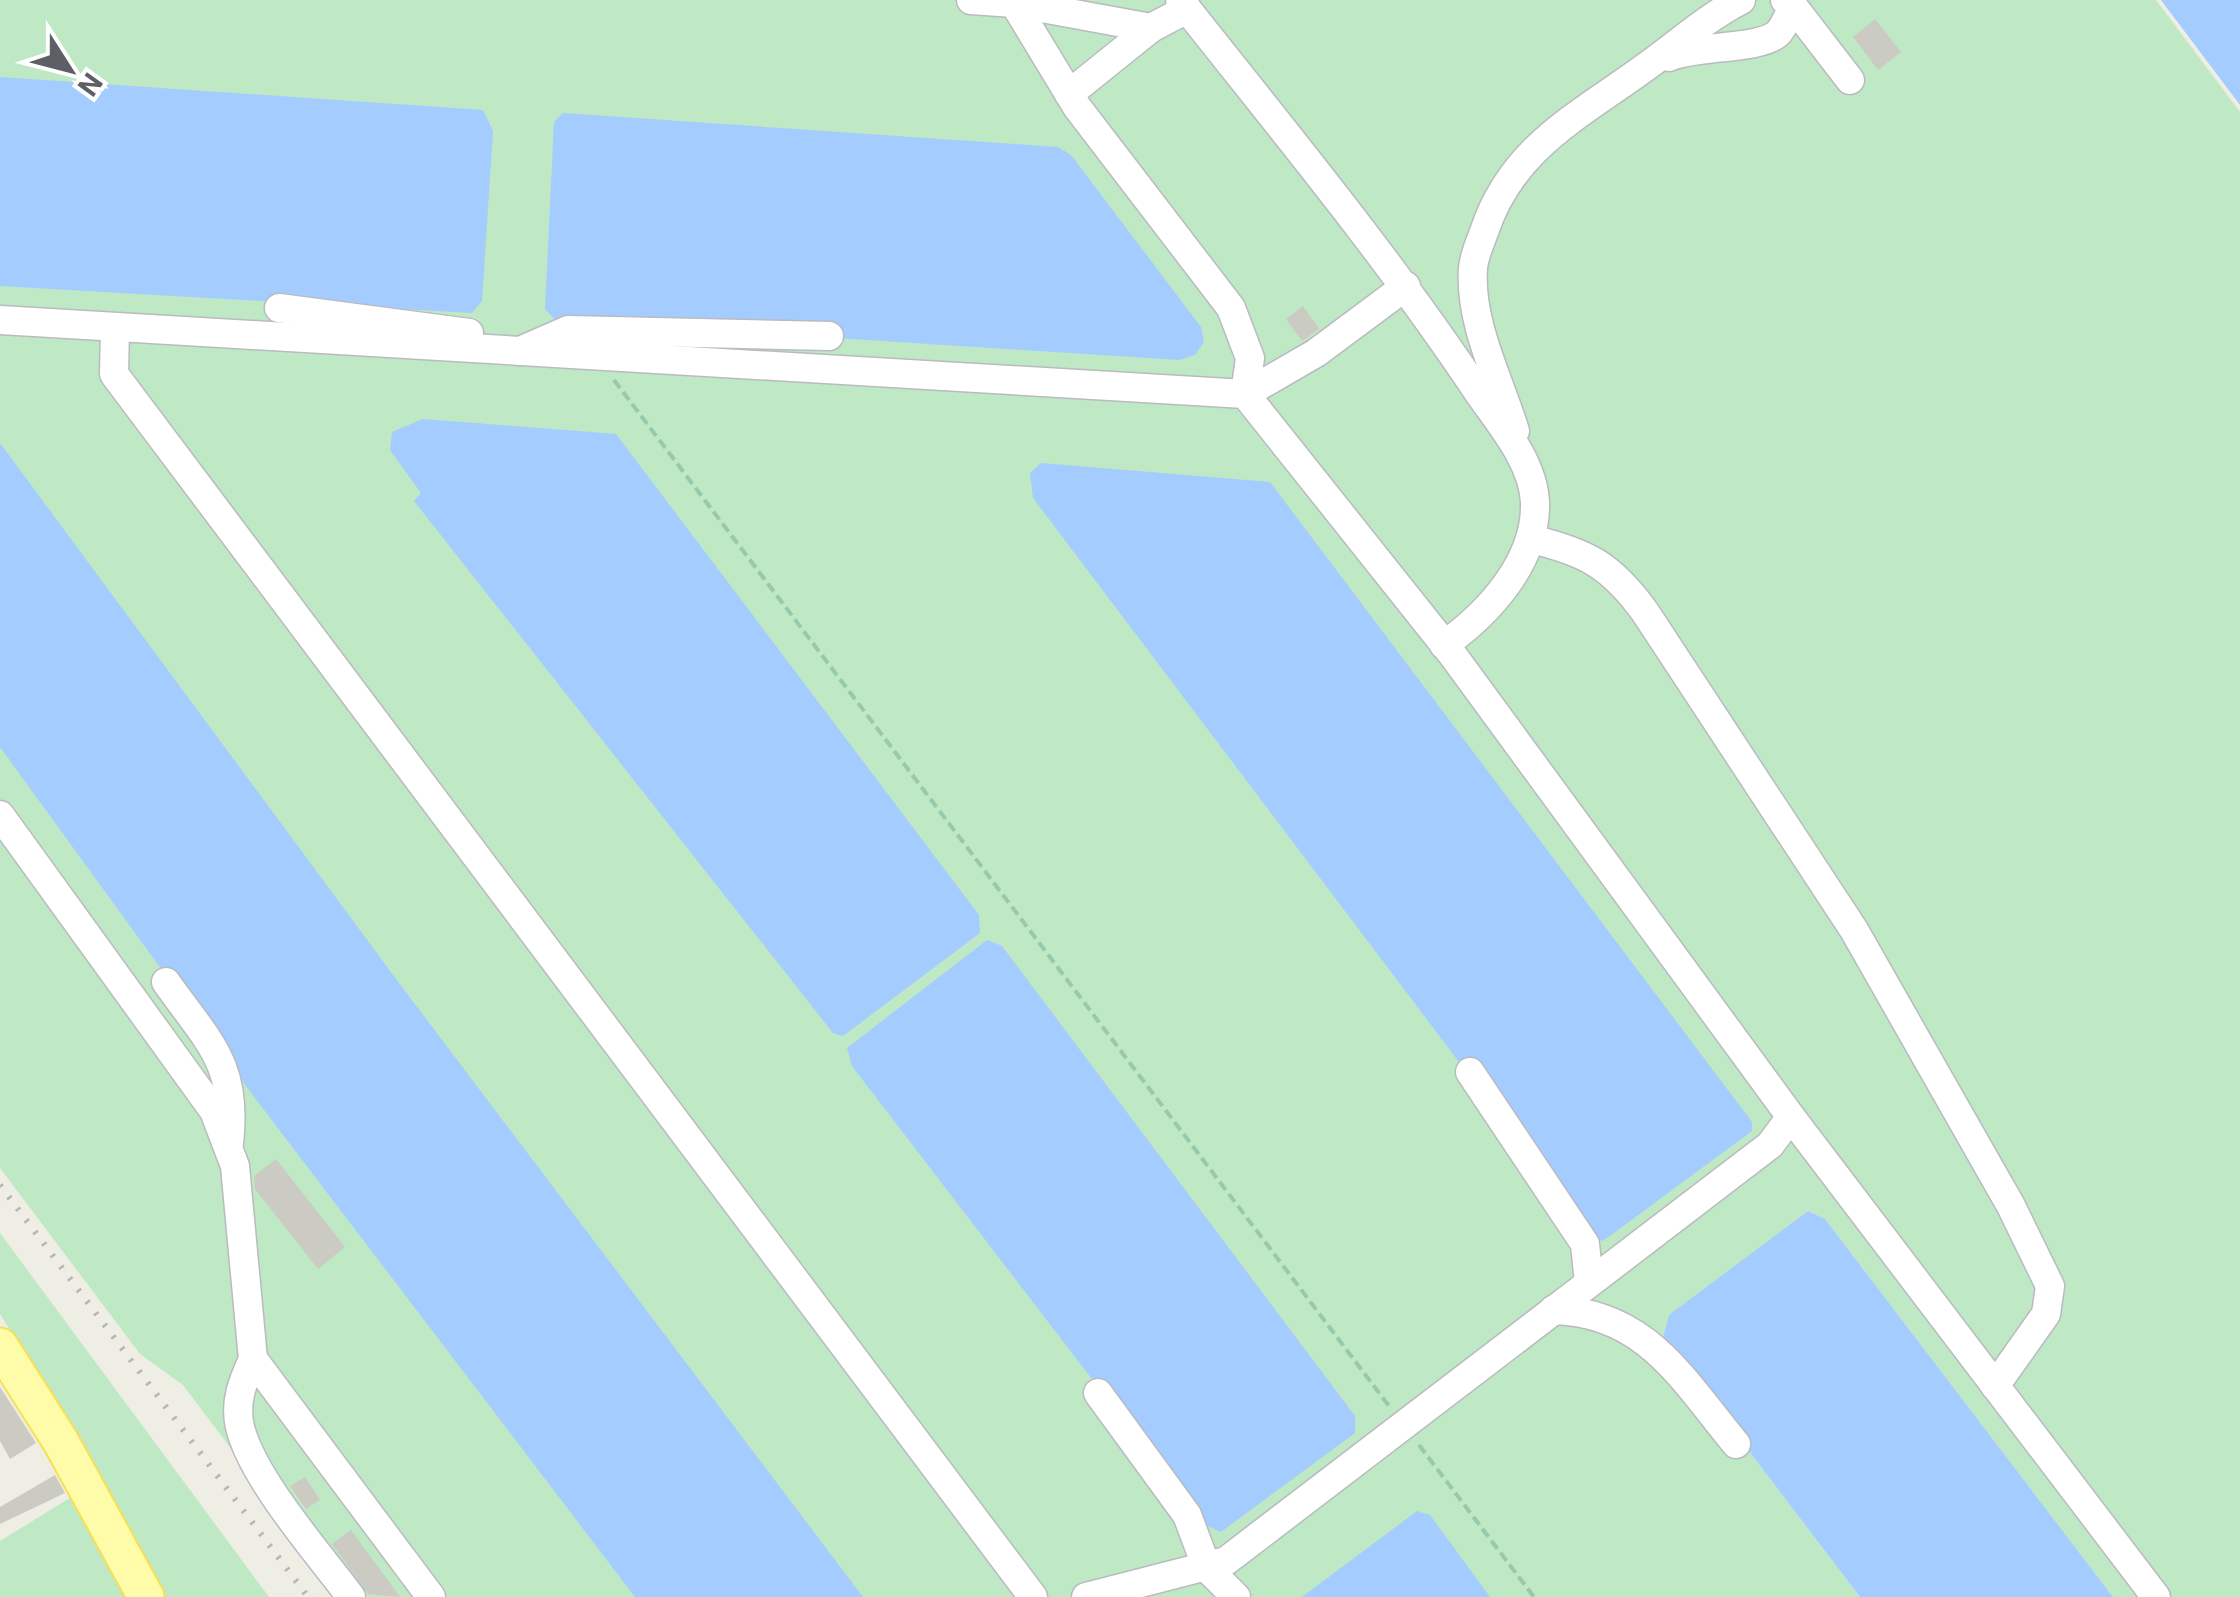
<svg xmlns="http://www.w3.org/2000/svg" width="2240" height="1597" viewBox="0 0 2240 1597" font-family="Roboto,sans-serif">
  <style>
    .green { fill: #bfe8c4 }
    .water { fill: #a4ccff }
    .building { fill: #cccbc3 }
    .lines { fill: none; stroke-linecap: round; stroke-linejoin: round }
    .minor-casing { stroke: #b9bbc0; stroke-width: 31 }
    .major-casing { stroke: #f9df53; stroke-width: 39 }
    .path { stroke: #97caac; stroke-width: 4; stroke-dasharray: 10 5; stroke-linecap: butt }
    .minor { stroke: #fff; stroke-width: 28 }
    .major { stroke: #fffca9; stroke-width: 35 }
    .rail { stroke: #b5b6b6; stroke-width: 6; stroke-dasharray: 2.5 12; stroke-linecap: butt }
  </style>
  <rect width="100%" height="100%" fill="#efeee4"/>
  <g class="green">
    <polygon points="0,0 2156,0 2240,112 2240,1597 2113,1597 1825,1219 1808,1211 1663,1338 1860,1597 343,1597 183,1385 140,1354 0,1168"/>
    <polygon points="0,1233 269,1597 151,1597 84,1449 0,1314"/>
    <polygon points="73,1496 129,1597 0,1597 0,1541"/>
  </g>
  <g class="water">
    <polygon points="2161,0 2240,0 2240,105"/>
    <polygon points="0,77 483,110 493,131 482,301 472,313 0,286"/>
    <polygon points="563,113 1058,147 1071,155 1201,327 1204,342 1195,355 1179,360 555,320 545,309 554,122"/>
    <polygon points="423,419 616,434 979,915 980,933 843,1036 833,1033 414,501 421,493 390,450 392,432"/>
    <polygon points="0,443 399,983 863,1597 635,1597 252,1094 0,747"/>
    <polygon points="1041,463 1270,482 1752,1122 1752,1131 1603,1241 1592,1238 1033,498 1030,473"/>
    <polygon points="987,940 1002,946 1355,1416 1355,1433 1221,1532 1203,1524 852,1066 847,1048"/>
    <polygon points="1808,1211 1825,1219 2113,1597 1860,1597 1663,1338 1669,1315"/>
    <polygon points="1417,1511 1430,1515 1490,1597 1302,1597"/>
  </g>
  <g class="building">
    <polygon points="1875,19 1901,52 1878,70 1853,37"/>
    <polygon points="1303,306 1319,329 1302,341 1286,319"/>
    <polygon points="276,1159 345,1247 318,1269 255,1189 254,1176"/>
    <polygon points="0,1387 36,1443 10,1459 0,1441"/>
    <polygon points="55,1475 65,1493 0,1524 0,1507"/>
    <polygon points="305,1477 320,1500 306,1509 290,1486"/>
    <polygon points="351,1530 400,1597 368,1594 332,1544"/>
  </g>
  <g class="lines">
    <defs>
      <g id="minor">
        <polyline points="971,0 1014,3 1012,0"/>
        <path d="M1180,0C1281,128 1385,253 1476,389C1498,422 1533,460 1535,502C1537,561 1489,613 1444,645"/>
        <polyline points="1014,3 1077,107 1231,308 1250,358 1245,394"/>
        <polyline points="1014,3 1151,28 1187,9"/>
        <polyline points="1793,6 1850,80"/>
        <path d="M1669,57C1696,45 1758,50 1777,34C1784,28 1789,14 1793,6L1785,0"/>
        <polyline points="1069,94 1151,28"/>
        <polyline points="279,308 469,333"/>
        <polyline points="0,320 1245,394 1452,654 1791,1117 2156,1597"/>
        <polyline points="115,328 114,374 1033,1597"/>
        <polyline points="520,351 568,330 829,336"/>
        <polyline points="1245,394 1316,353 1406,286"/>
        <path d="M1515,431C1499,379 1469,323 1473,268C1474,256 1480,243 1484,232C1512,147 1579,116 1647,66C1678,44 1706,18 1741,0"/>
        <path d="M1531,539C1586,552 1611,565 1645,612L1854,930L2011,1206L2050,1286L2046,1314L1995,1386"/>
        <polyline points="0,815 214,1111 235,1166 253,1359 431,1597"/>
        <path d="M166,982C209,1043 238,1064 229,1143"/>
        <polyline points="1470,1072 1585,1244 1589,1283"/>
        <path d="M1553,1310C1646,1312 1682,1379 1736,1444"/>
        <path d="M253,1359C243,1381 234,1402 240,1427C252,1478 319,1554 351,1597"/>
        <polyline points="1098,1393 1187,1515 1207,1568 1236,1597"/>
        <polyline points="1086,1597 1226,1561 1770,1145 1791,1117"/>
      </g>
      <polyline id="major" points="0,1346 61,1442 146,1597"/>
    </defs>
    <use href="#minor" class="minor-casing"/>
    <use href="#major" class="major-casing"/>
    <g class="path">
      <polyline points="614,380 1389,1406"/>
      <polyline points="1419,1445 1534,1597"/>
    </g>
    <use href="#minor" class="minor"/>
    <use href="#major" class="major"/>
    <polyline class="rail" points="0,1185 308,1597"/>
  </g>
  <g transform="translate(70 70) rotate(126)" stroke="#ffffff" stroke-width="8" paint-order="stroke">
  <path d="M0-8L18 38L0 25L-18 38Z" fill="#5c5f65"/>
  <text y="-15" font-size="28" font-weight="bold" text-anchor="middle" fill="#5c5f65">N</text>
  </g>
</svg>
